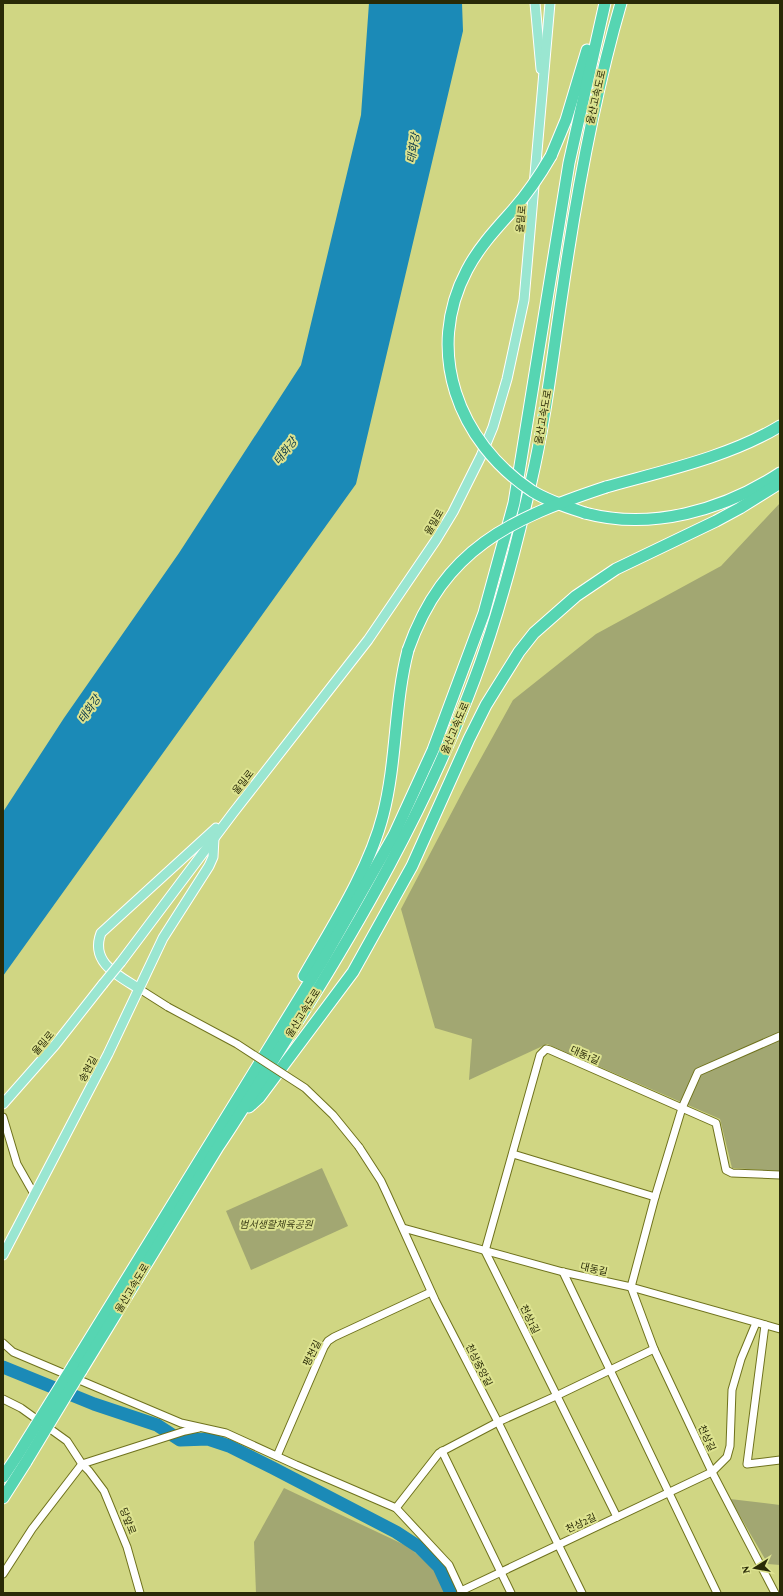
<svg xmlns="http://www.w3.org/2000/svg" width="783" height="1596" viewBox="0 0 783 1596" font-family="'Crimson Pro','Noto Sans KR',serif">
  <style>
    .green { fill: #a2a772 }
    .water { fill: #1b8ab7 }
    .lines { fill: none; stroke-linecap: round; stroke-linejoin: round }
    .river { stroke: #1b8ab7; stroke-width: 13 }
    .minor-casing { stroke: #6f721d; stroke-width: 9 }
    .major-casing { stroke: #fff; stroke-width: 11 }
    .highway-casing { stroke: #fff; stroke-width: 13 }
    .minor { stroke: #fff; stroke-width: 7 }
    .major { stroke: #9ae6d1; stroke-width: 9 }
    .highway { stroke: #56d5b2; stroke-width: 11 }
    .minor-bridge-casing { stroke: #6f721d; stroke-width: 9; stroke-linecap: butt }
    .major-bridge-casing { stroke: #fff; stroke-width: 11; stroke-linecap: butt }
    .highway-bridge-casing { stroke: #fff; stroke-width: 13; stroke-linecap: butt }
    .minor-bridge { stroke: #fff; stroke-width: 7 }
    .major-bridge { stroke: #9ae6d1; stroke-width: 9 }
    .highway-bridge { stroke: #56d5b2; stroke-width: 11 }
    .labels { text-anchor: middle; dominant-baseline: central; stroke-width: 4; stroke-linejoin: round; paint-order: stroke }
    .street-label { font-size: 10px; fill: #292a07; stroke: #dde390 }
    .park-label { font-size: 10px; font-style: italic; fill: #393b14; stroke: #dde390 }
    .water-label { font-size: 11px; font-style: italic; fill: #053346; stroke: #dde390 }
  </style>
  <rect width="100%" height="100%" fill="#d0d683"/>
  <g class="green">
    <polygon points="780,503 780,1171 732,1168 720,1119 547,1044 469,1080 472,1039 435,1028 401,909 465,787 513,700 596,634 721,566"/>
    <polygon points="322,1168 348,1226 251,1270 226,1211"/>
    <polygon points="284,1488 409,1547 443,1578 447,1593 256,1593 254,1542"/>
    <polygon points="730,1499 780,1505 780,1565 768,1564"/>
  </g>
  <polygon class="water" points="369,3 462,3 463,31 356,484 3,976 3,812 64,718 179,553 301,365 361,115"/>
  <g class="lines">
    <polyline class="river" points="3,1367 94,1404 157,1425 180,1440 208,1439 229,1446 273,1468 396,1532 419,1547 439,1567 451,1593"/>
    <defs>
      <g id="minor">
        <polyline points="138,988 168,1007"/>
        <polyline points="3,1117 17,1164 34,1194"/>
        <polyline points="359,1147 381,1181 388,1196 435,1300 498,1422 582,1593"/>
        <polyline points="513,1154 655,1197"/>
        <polyline points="403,1228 563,1272 631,1287 780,1329"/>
        <polyline points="563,1272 717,1593"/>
        <polyline points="765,1325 747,1464 780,1460"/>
        <polyline points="3,1343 13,1352 181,1423 226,1433 296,1465 396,1508 449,1565 462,1593"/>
        <polyline points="3,1399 21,1408 67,1441 82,1464 89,1471 104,1491 127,1547 140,1593"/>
        <polyline points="442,1451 511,1593"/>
        <polyline points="277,1456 324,1347 328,1341 334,1337 431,1292"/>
        <polyline points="396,1508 439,1453 498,1422 556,1396 654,1349"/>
        <polyline points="617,1517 485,1251 540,1055 546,1049 550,1050 716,1123 726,1170 732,1173 780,1175"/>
        <polyline points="3,1574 32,1529 82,1464 185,1431 199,1428"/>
        <polyline points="461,1591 712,1472 727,1457 730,1446 732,1390 741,1359 756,1323"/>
        <polyline points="775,1593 712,1472 654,1349 631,1287 655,1197 682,1108 698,1072 780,1036"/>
      </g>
      <g id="major">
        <polyline points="535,3 541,69"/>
        <polyline points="121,962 233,813 368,640 436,540 453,512 481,456 493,427 507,379 524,300 550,3"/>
        <path d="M138,988C117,975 90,962 101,933L216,828"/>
        <polyline points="3,1104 55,1045 103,984"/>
        <polyline points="3,1255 108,1054 163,938 209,866 213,857 214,838"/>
      </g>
      <g id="highway">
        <polyline points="551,156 566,120 587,50"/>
        <path d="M606,487C663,471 729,457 780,426"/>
        <path d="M585,513C651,531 724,510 780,473"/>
        <path d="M304,976C332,927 369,870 383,815C397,761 394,704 408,650"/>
        <polyline points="249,1107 259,1098 353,972 412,866 469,739 486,705 519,652 534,633 576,596 616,569 716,521 740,508 780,483"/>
        <polyline points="73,1366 323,960 394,835 433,750 484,613 514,503 569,163 605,3"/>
        <path d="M81,1371L218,1147C241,1113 262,1078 284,1043C358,927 427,807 475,678C499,614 516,548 531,482C546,418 553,352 563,287C577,191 594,96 621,3"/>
        <polyline points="3,1477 17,1456"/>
        <polyline points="3,1498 26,1462"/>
      </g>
    </defs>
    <use href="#minor" class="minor-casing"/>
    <use href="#major" class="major-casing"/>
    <use href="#highway" class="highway-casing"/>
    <use href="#minor" class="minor"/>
    <use href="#major" class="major"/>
    <use href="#highway" class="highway"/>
    <defs>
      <polyline id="minor-bridge" points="168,1007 237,1044 305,1088 333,1115 359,1147"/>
      <polyline id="major-bridge" points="103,984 121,962"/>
      <g id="highway-bridge">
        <path d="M551,156C540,175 528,193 513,210C496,229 479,247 467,270C424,351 458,442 532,491C548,501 567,507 585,513"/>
        <path d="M408,650C444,548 510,519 606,487"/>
        <polyline points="17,1456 73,1366"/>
        <polyline points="26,1462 81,1371"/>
      </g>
    </defs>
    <use href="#minor-bridge" class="minor-bridge-casing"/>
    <use href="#major-bridge" class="major-bridge-casing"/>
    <use href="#highway-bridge" class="highway-bridge-casing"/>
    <use href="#minor-bridge" class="minor-bridge"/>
    <use href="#major-bridge" class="major-bridge"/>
    <use href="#highway-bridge" class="highway-bridge"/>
  </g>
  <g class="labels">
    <g class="street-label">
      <text transform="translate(596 97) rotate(-77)">울산고속도로</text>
      <text transform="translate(521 219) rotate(-85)">울밀로</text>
      <text transform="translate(543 417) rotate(-80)">울산고속도로</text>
      <text transform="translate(434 522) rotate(-59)">울밀로</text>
      <text transform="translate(455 728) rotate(-67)">울산고속도로</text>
      <text transform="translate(243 782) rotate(-52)">울밀로</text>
      <text transform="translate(303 1013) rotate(-58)">울산고속도로</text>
      <text transform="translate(43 1043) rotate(-50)">울밀로</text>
      <text transform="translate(585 1055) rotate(24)">대동1길</text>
      <text transform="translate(88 1069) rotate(-62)">송현길</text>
      <text transform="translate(594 1269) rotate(13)">대동길</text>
      <text transform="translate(132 1288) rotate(-59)">울산고속도로</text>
      <text transform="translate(530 1319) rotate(64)">천상1길</text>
      <text transform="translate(312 1353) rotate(-64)">평천길</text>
      <text transform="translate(479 1365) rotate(63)">천상중앙길</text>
      <text transform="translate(707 1438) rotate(65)">천상길</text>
      <text transform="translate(128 1521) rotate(69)">당앞로</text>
      <text transform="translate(581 1523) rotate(-25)">천상2길</text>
    </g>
    <g class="park-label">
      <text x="276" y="1224">범서생활체육공원</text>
    </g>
    <g class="water-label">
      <text transform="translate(413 148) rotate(-81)">태화강</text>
      <text transform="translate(285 451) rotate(-52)">태화강</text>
      <text transform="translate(89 709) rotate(-56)">태화강</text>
    </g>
  </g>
  <rect width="783" height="1596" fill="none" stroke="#292a07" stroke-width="8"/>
  <g transform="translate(755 1568) rotate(259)" stroke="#dde390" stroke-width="3" paint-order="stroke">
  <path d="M0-3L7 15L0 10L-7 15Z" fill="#292a07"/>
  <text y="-6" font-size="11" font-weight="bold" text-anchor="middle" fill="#292a07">N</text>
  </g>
</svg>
